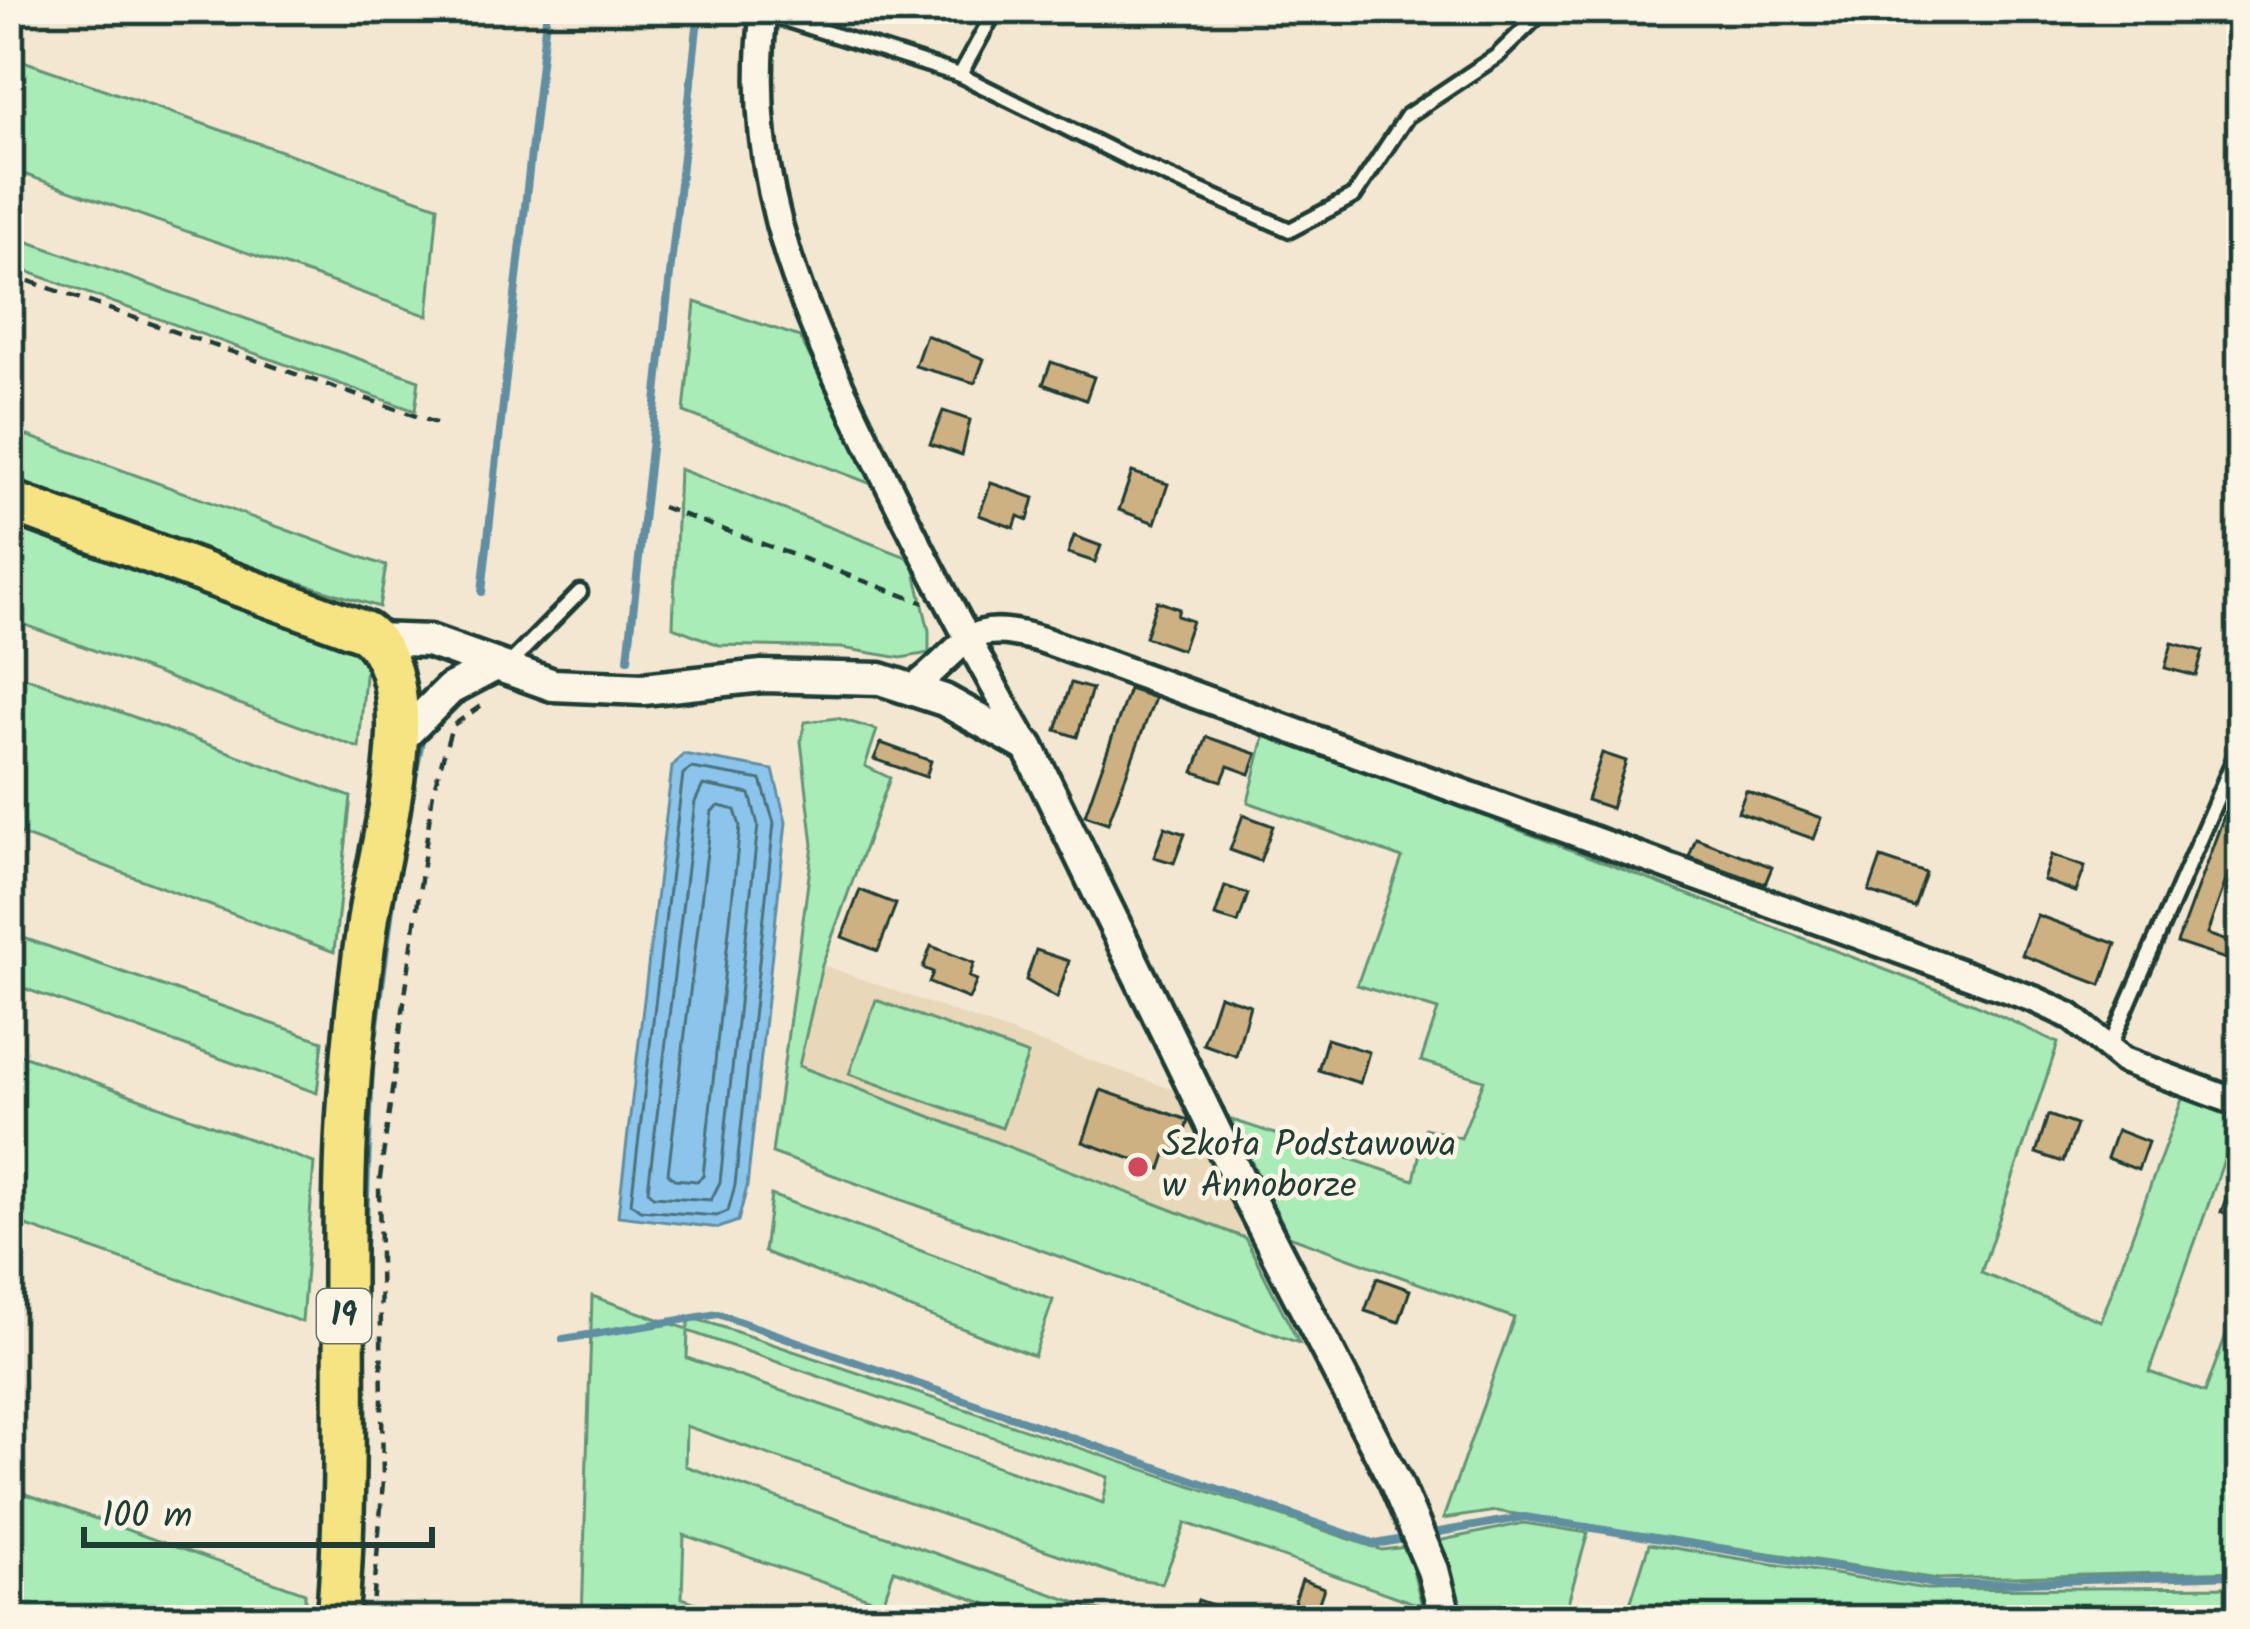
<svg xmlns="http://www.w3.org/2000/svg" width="2250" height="1629" viewBox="0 0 2250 1629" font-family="Kalam,sans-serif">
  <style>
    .built { fill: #e8d7b9 }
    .green { fill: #a9ecb7; stroke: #649476; stroke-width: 3; fill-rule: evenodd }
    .water { fill: #8cc5eb; stroke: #608fa2; stroke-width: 3 }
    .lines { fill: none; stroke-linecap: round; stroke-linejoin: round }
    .shore { stroke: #4b737d; stroke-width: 3 }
    .stream { stroke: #608fa2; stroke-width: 8 }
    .building { fill: #cdb182; stroke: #1f3d34; stroke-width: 3 }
    .service-casing { stroke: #1f3d34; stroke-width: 21 }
    .minor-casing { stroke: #1f3d34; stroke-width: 33 }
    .tertiary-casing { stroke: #1f3d34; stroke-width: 39 }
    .trunk-casing { stroke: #1f3d34; stroke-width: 48 }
    .path { stroke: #1f3d34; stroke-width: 4.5; stroke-dasharray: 12 9; stroke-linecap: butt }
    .service { stroke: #fcf5e5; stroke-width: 12 }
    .minor { stroke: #fcf5e5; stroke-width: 24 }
    .tertiary { stroke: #fcf5e5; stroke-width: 30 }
    .trunk { stroke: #f6e381; stroke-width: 39 }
    .poi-dot { fill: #d1495b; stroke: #fcf5e5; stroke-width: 4.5 }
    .labels { text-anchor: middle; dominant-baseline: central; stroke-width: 9; stroke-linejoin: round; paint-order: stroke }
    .shield { fill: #fcf5e5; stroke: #617469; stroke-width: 3 }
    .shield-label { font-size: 33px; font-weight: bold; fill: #1f3d34 }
    .poi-label { font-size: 36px; fill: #1f3d34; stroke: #fcf5e5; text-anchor: start }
  </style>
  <rect width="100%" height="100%" fill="#f3e7d1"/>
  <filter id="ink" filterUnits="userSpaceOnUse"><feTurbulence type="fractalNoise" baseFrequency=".00833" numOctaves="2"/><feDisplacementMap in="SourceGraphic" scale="24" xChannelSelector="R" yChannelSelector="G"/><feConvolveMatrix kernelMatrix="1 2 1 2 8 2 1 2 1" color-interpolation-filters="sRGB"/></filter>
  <g filter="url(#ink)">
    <polygon class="built" points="822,965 1188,1095 1245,1238 798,1067"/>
    <g class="green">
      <polygon points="9,56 438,206 428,316 9,169"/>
      <polygon points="9,235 419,380 415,411 9,265"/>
      <polygon points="695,302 800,337 874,485 684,412"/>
      <polygon points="9,429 386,566 379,607 187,548 9,484"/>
      <polygon points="679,469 912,559 929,631 929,653 901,658 842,648 719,645 673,627"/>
      <polygon points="9,523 367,651 359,748 9,619"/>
      <polygon points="9,671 351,797 334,952 9,830"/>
      <polygon points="837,718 877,730 865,766 890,778 822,965 799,1066 1245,1238 1299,1343 772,1153 813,845 801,741 805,722"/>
      <polygon points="1265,733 1975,1004 2058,1043 1981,1273 2101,1321 2184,1094 2240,1115 2149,1372 2205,1392 2241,1294 2241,1571 1938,1579 1496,1511 1443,1519 1514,1318 1289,1236 1230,1119 1414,1180 1425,1128 1461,1138 1484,1080 1421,1061 1438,1010 1357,985 1402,858 1248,802"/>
      <polygon points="9,933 323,1041 317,1093 9,983"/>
      <polygon points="876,1000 1028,1055 1002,1128 849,1074"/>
      <polygon points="9,1050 314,1163 302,1322 9,1220"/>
      <polygon points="771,1195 1053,1300 1034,1356 764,1252"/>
      <path d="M592,1296L687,1329L691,1318L713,1324L1382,1550L1407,1547L1422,1606L1186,1523L1162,1583L1121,1576L686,1426L685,1466L1106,1613L1103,1620H1030L894,1570L883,1603L684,1535L682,1598L743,1620H582ZM688,1331L1108,1477L1103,1503L687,1358Z"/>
      <polygon points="9,1488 305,1593 305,1620 9,1620"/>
      <polygon points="1524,1523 1588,1533 1563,1620 1458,1620 1438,1541"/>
      <polygon points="1649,1544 1926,1589 2241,1587 2241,1620 1625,1620"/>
    </g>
    <polygon class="water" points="683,754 773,770 786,822 747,1187 738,1221 719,1228 618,1216 672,767"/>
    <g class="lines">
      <g class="shore">
        <polygon points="691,768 761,780 774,823 735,1185 728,1211 717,1216 640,1210 631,1203 683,774"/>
        <polygon points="703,785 750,794 758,825 720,1182 711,1200 653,1196 648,1190 695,802"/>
        <polygon points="719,806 735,810 740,826 703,1176 697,1181 674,1179 668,1173 712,811"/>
      </g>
      <g class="stream">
        <polyline points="482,592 547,9"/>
        <polyline points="628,659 699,9"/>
        <polyline points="411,793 422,735"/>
        <polyline points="363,1275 371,1063 395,878"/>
        <polyline points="563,1339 718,1314 1376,1544 1414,1537"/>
        <polyline points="1428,1534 1525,1517 1942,1585 2235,1575"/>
        <polyline points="357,1620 363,1464"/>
      </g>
    </g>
    <g class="building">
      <polygon points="926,335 984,359 975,383 915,366"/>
      <polygon points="1051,362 1094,377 1086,400 1043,384"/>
      <polygon points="943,411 970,420 962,455 930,444"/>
      <polygon points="1132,472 1168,484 1155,523 1119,510"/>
      <polygon points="991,483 1034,498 1028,520 1018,516 1014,528 979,515"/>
      <polygon points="1074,536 1101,546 1095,562 1068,553"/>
      <polygon points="1157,601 1179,609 1177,616 1192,621 1182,650 1145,637"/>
      <polygon points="2172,643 2203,651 2196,676 2165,668"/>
      <polygon points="1071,683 1092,689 1077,737 1056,730"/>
      <polygon points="1129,689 1155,698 1108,823 1085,815"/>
      <polygon points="1207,737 1257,754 1250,774 1228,766 1222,781 1194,772"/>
      <polygon points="881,743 931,761 926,777 874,759"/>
      <polygon points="1602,753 1626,761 1611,808 1587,800"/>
      <polygon points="1746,791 1822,818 1814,839 1738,812"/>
      <polygon points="1243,815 1273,826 1260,861 1230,850"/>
      <polygon points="2224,816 2241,822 2241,838 2207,934 2241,946 2241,964 2177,943"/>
      <polygon points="1165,827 1185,834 1174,863 1154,857"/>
      <polygon points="1696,838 1772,867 1765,884 1689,857"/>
      <polygon points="2051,855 2085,867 2076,892 2043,880"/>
      <polygon points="1881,858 1926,873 1914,907 1869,892"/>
      <polygon points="1225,886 1248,894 1238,923 1215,916"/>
      <polygon points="860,890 896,904 878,951 842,937"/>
      <polygon points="2037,915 2116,944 2101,985 2022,955"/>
      <polygon points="931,946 974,963 969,977 977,980 969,999 929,983 933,972 923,968"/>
      <polygon points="1036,950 1069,961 1057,998 1026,980"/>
      <polygon points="1219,995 1250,1005 1236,1056 1203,1044"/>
      <polygon points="1327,1039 1369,1052 1360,1083 1318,1070"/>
      <polygon points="1101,1090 1188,1120 1180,1151 1168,1148 1161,1169 1083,1142"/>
      <polygon points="2048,1115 2076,1125 2063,1162 2036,1153"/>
      <polygon points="2117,1130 2148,1142 2138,1170 2107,1158"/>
      <polygon points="2239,1162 2241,1163 2241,1219 2221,1212"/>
      <polygon points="1377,1278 1410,1290 1399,1322 1365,1311"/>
      <polygon points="1302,1580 1324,1588 1313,1620 1288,1620"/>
      <polygon points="1198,1600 1248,1617 1248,1620 1191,1620"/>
    </g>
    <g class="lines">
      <defs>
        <g id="service">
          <polyline points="765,13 960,75 1135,162 1290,230 1354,196 1407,116 1497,56 1545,9"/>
          <polyline points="960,75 996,9"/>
          <polyline points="508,665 580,592"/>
          <polyline points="2109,1048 2241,743"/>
        </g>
        <g id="minor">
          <path d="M764,9C742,191 808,322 886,480C931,570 977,659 1028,747"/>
          <path d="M914,687C969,645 964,616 1043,640L2036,1000L2070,1016L2123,1060L2241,1104"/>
        </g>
        <g id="tertiary">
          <polyline points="374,639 429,641 553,685 643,689 762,676 880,679 944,700 1028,747 1229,1160 1395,1481 1433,1570 1446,1620"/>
          <polyline points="398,741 450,689 492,667"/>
        </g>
        <path id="trunk" d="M9,501L365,632C431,681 378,850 368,920C356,1005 347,1089 345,1174C341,1323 350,1471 337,1620"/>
      </defs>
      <use href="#service" class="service-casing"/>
      <use href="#minor" class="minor-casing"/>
      <use href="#tertiary" class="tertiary-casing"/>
      <use href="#trunk" class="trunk-casing"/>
      <g class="path">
        <polyline points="9,274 436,423"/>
        <polyline points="662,507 924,603"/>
        <polyline points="372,1620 383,1481 379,1185 433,792 452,726 482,705"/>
      </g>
      <use href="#service" class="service"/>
      <use href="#minor" class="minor"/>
      <use href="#tertiary" class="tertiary"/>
      <use href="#trunk" class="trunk"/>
    </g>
  </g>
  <circle class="poi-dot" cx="1138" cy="1167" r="12"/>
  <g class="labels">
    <rect class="shield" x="317" y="1289" width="54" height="54" rx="9"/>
    <g class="shield-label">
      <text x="344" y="1316">19</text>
    </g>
    <g class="poi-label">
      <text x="1162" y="1146">Szkoła Podstawowa<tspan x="1162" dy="41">w Annoborze</tspan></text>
    </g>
  </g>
  <rect width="2250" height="1629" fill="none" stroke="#fcf5e5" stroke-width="48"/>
  <rect x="24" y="24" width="2202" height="1581" fill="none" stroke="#1f3d34" stroke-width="4.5" filter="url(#ink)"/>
  <path d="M84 1527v18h348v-18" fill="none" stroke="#1f3d34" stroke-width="6"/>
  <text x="102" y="1527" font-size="36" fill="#1f3d34" stroke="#fcf5e5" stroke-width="9" paint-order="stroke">100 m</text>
</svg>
